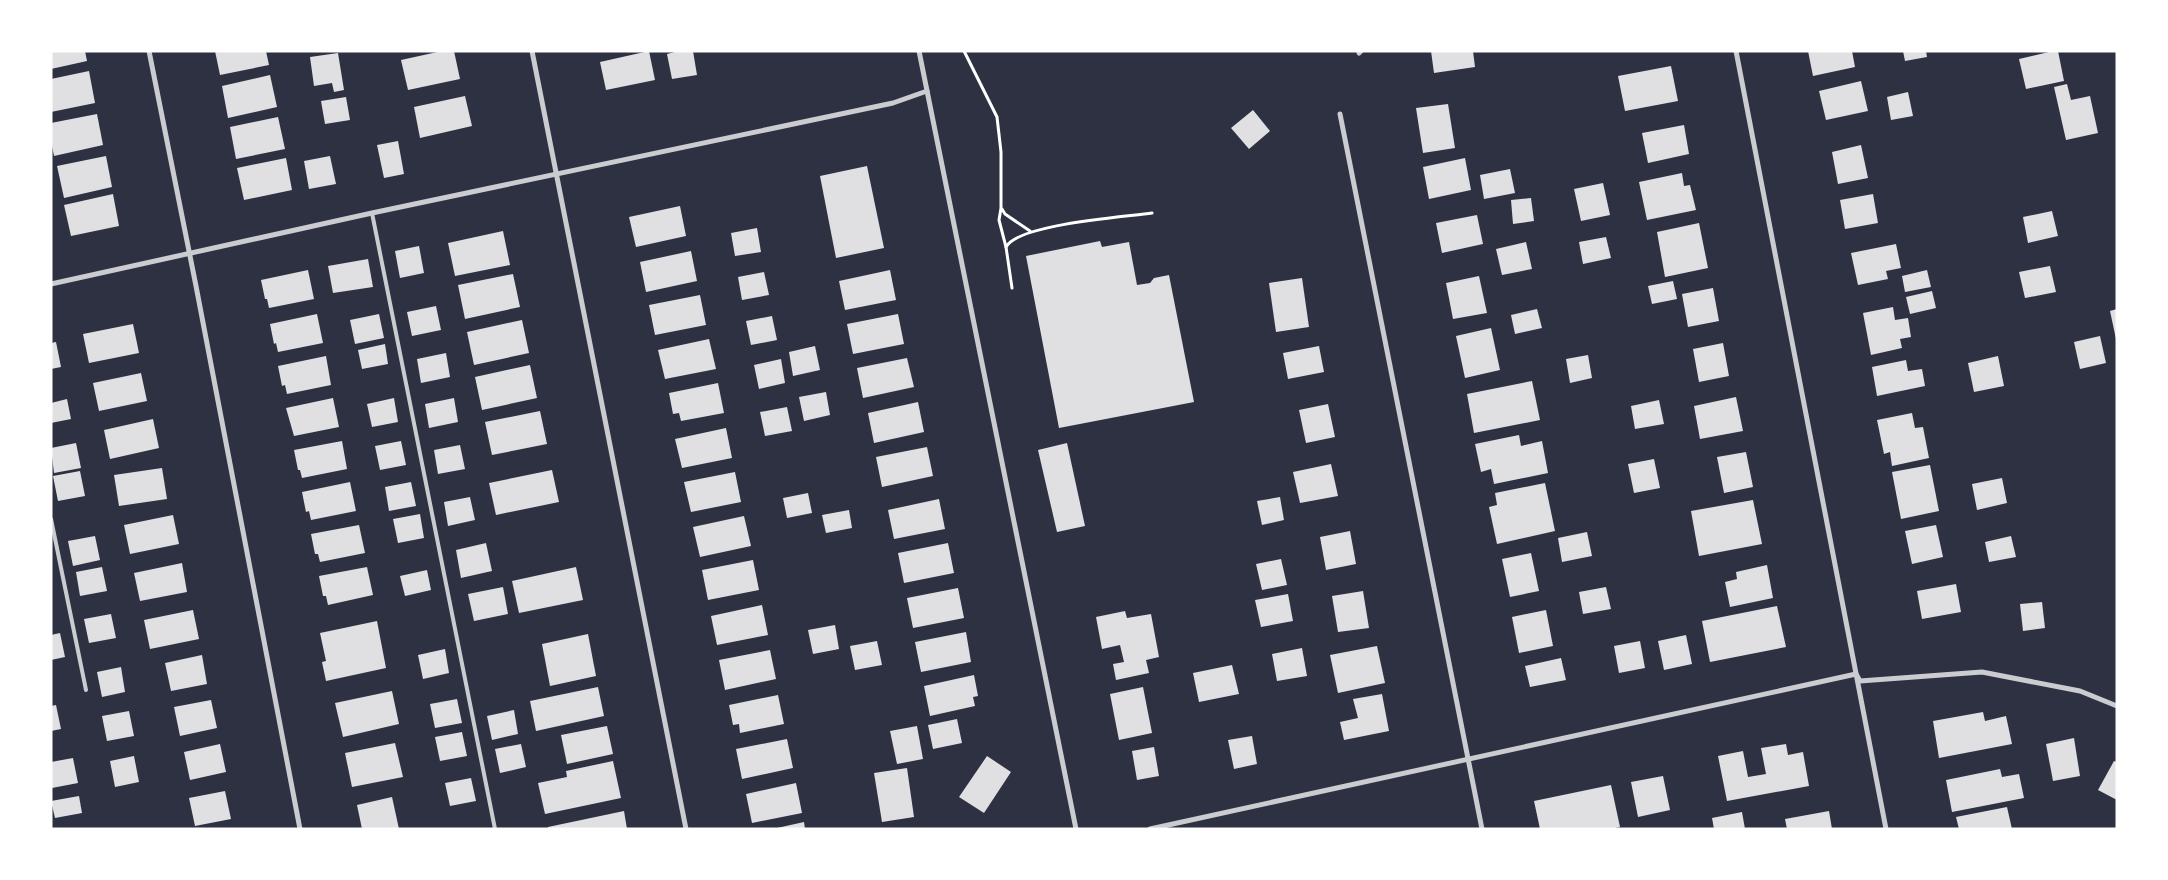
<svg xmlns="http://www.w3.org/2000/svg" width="2168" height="880" viewBox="0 0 2168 880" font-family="Jost,sans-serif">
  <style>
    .building { fill: #e0e0e3 }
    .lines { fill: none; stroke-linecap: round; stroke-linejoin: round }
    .path { stroke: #fff; stroke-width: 3 }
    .service { stroke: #caccd0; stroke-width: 4 }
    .minor { stroke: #caccd0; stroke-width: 5 }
  </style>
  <rect width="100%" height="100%" fill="#2d3142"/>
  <g class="building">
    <polygon points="51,51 85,51 87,61 51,69"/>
    <polygon points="215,51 266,51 269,65 220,75"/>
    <polygon points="442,51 454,51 460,79 408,90 401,60"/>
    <polygon points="649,51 655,80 606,90 600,62"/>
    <polygon points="679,51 693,51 697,75 672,79 667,54"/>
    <polygon points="1431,51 1473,51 1475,67 1434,73"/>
    <polygon points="1808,51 1852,51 1855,67 1813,76"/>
    <polygon points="1903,51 1926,51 1927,57 1905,61"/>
    <polygon points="2053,51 2058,51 2064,81 2026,89 2019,59"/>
    <polygon points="338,53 344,90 334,92 332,83 314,86 310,57"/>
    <polygon points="1671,66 1678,101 1625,111 1618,76"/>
    <polygon points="89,71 95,103 51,112 51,79"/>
    <polygon points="270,75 277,107 228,118 222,86"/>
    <polygon points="1861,81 1868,111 1826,120 1819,91"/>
    <polygon points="2067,84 2071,100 2090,96 2098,133 2066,140 2054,87"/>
    <polygon points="1908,92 1913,116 1891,120 1887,97"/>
    <polygon points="465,96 472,126 420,138 414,107"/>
    <polygon points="346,97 350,120 325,124 321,101"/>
    <polygon points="1448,104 1455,148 1423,153 1416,108"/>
    <polygon points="1253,110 1270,131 1249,149 1231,128"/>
    <polygon points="97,114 103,145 54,156 51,141 51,123"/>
    <polygon points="278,117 285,149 236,159 230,127"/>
    <polygon points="1684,125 1689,154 1648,163 1642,133"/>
    <polygon points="398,141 404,174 384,178 377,145"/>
    <polygon points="1861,145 1868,178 1838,184 1832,152"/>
    <polygon points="106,156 112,187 64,198 57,166"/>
    <polygon points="330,156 336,184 309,189 304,161"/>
    <polygon points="286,158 292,190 244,200 237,168"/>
    <polygon points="1465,158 1471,190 1429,199 1423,167"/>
    <polygon points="867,166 884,248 836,258 820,176"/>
    <polygon points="1510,169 1515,193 1484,199 1480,175"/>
    <polygon points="1682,173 1684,186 1690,185 1696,210 1647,220 1639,182"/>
    <polygon points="1603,183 1610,215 1581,221 1574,189"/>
    <polygon points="113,194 119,226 71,236 64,205"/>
    <polygon points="1873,194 1878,223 1845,229 1840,200"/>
    <polygon points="1531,198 1534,221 1513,224 1511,200"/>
    <polygon points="680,206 686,236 636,247 629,217"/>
    <polygon points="2052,211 2058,236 2028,243 2023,217"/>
    <polygon points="1477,215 1483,244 1442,253 1436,223"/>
    <polygon points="1699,223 1708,268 1665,277 1657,232"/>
    <polygon points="757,228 761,252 735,256 731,233"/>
    <polygon points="503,231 510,265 455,276 448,243"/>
    <polygon points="1606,237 1611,258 1583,264 1579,242"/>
    <polygon points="1100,241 1102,247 1129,242 1137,285 1150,283 1154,278 1169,275 1194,402 1059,428 1026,256"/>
    <polygon points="1526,242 1532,269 1502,275 1496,249"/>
    <polygon points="1896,244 1901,268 1886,271 1888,279 1858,285 1851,253"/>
    <polygon points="419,246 424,273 400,278 395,251"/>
    <polygon points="691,251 697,281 646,292 640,262"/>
    <polygon points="368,259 373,287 333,293 328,266"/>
    <polygon points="2050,266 2056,292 2025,298 2019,272"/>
    <polygon points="308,270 314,299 269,308 267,299 265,299 261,280"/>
    <polygon points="890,270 896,300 845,310 839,281"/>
    <polygon points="1927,270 1931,287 1905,292 1902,276"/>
    <polygon points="764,272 769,295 742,300 738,277"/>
    <polygon points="513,274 520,307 465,319 458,285"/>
    <polygon points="1479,276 1487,313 1453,319 1446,283"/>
    <polygon points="1302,278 1309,327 1276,332 1269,283"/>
    <polygon points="1673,281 1677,299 1652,304 1648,286"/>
    <polygon points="1713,288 1719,321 1688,327 1682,294"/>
    <polygon points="1932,291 1936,308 1910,314 1906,297"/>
    <polygon points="700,295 706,325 655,335 649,305"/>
    <polygon points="436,306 441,330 412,336 407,312"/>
    <polygon points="1893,307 1895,320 1908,318 1911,337 1900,339 1902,348 1871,355 1863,313"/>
    <polygon points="1537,309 1542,328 1515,334 1511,315"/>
    <polygon points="2117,309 2117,339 2116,339 2110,311"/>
    <polygon points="317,314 323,343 278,352 276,343 274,344 270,324"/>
    <polygon points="379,314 384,338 355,344 350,320"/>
    <polygon points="898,314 904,344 853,354 847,324"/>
    <polygon points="772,316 777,340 751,345 746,321"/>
    <polygon points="522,320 529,353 474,365 467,332"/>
    <polygon points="133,324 139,353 89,363 83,334"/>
    <polygon points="1491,328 1500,370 1465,378 1456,336"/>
    <polygon points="2100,336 2106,363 2080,369 2074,342"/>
    <polygon points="709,339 716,369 665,379 658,350"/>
    <polygon points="56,342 61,367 51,369 51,343"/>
    <polygon points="1723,343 1729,376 1699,382 1693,349"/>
    <polygon points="385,344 388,364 362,369 358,350"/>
    <polygon points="815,346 820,370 793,376 789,352"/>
    <polygon points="1319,346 1324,372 1288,379 1283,353"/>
    <polygon points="446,353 450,377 421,383 417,359"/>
    <polygon points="1588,355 1592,378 1570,383 1566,359"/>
    <polygon points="326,356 331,385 287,394 285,385 282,386 278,366"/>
    <polygon points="1998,356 2004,386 1974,392 1968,363"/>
    <polygon points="907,358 914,387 863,398 857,368"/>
    <polygon points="781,359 785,383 759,389 754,365"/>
    <polygon points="1906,360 1908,371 1922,369 1925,386 1877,396 1872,367"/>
    <polygon points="530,365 537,398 482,410 475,377"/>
    <polygon points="141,373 147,401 99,411 93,383"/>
    <polygon points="1532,381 1540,420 1474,433 1467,394"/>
    <polygon points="718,383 724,413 681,421 679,413 673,414 669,393"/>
    <polygon points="826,392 830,415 804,421 799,397"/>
    <polygon points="1736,397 1743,431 1700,439 1694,406"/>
    <polygon points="333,398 339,427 294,436 286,408"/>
    <polygon points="394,398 398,422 372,427 367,404"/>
    <polygon points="454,398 458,422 429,428 425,404"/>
    <polygon points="67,399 71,419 51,423 51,403"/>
    <polygon points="1659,400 1664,424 1635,429 1631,406"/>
    <polygon points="918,402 924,432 874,443 868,413"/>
    <polygon points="1328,404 1335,437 1306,443 1299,410"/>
    <polygon points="787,407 792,431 765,436 760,412"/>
    <polygon points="540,411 547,444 492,455 485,422"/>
    <polygon points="1912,413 1915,428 1923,427 1929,458 1892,466 1890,452 1884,454 1877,420"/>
    <polygon points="153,419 159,448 110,459 104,430"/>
    <polygon points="726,428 732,458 682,468 675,439"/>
    <polygon points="1519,435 1521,446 1542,441 1548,473 1494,484 1491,469 1481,472 1475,444"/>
    <polygon points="342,441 347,469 302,478 300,470 298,470 294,450"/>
    <polygon points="401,441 406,465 380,470 375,446"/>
    <polygon points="76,443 81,468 54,473 51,448"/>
    <polygon points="1067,443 1085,526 1057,532 1038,450"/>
    <polygon points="460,445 465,469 438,474 434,450"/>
    <polygon points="927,447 933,476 882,487 876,457"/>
    <polygon points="1746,452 1753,487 1724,493 1717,457"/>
    <polygon points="1654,459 1660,488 1634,493 1628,464"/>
    <polygon points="1331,464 1338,496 1300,503 1293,472"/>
    <polygon points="1930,465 1939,511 1901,519 1892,472"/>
    <polygon points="162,468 167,499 119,506 114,475"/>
    <polygon points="552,470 559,502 496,515 489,483"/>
    <polygon points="80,471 85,496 58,501 53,476"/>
    <polygon points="735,472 741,502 691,512 684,482"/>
    <polygon points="2002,478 2007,503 1977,510 1972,484"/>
    <polygon points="350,482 356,511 311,520 309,511 306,512 302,492"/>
    <polygon points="411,482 416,506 389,511 385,487"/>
    <polygon points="1545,483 1555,531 1497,544 1489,507 1497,505 1495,493"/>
    <polygon points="808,493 812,513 787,518 783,498"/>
    <polygon points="470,497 475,520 448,526 444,502"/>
    <polygon points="1280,497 1284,520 1262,525 1257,501"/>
    <polygon points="939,499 945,529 894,539 888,510"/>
    <polygon points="1753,500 1762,544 1699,556 1691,511"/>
    <polygon points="849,510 852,528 826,533 822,515"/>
    <polygon points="420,514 424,538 398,543 393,519"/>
    <polygon points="173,515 179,544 130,554 124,525"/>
    <polygon points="744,516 751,546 700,557 693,527"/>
    <polygon points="359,525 365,553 320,562 318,554 315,554 311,534"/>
    <polygon points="1936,525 1943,557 1912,564 1905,531"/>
    <polygon points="1350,531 1356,564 1326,570 1320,537"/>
    <polygon points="1587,532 1592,556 1562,562 1558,538"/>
    <polygon points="95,536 100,560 73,566 68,541"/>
    <polygon points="2011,536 2016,557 1989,562 1985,542"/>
    <polygon points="486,543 492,571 461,578 456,550"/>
    <polygon points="948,543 954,573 904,583 898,553"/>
    <polygon points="1531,553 1539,591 1510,597 1502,559"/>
    <polygon points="1281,559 1287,585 1262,590 1256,564"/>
    <polygon points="753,560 759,590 708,600 702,570"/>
    <polygon points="182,563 187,592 140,601 134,573"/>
    <polygon points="1767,565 1773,598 1730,607 1725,582 1737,579 1736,572"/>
    <polygon points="102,567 107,591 80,596 76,572"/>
    <polygon points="367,567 373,595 328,605 326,596 323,596 319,576"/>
    <polygon points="576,567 583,600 519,613 512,581"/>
    <polygon points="427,570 431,590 405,596 400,576"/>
    <polygon points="1956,584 1961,612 1922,619 1917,591"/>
    <polygon points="503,587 508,614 474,621 468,594"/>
    <polygon points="1606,587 1611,609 1583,614 1579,592"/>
    <polygon points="958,588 964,618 913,628 907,598"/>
    <polygon points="1363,591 1369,628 1338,632 1332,596"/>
    <polygon points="1288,594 1293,621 1261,627 1255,600"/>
    <polygon points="2042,602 2045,628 2023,631 2020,604"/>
    <polygon points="762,605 768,635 717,645 711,616"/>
    <polygon points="1777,606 1786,647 1710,662 1702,621"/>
    <polygon points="193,610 199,639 150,649 144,620"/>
    <polygon points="1546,610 1553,646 1519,653 1512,617"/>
    <polygon points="1125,611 1127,618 1151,614 1159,657 1146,660 1149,673 1116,680 1113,664 1124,662 1120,645 1102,649 1096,617"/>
    <polygon points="111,614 116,638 89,643 84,619"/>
    <polygon points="377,621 386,668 326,681 322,662 326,661 320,633"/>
    <polygon points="835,625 839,649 813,654 808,630"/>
    <polygon points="966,632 971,662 921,672 915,642"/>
    <polygon points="60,633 65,657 51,660 51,635"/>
    <polygon points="588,634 596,676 550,686 542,644"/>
    <polygon points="1686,635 1692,664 1664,670 1658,641"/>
    <polygon points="877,641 882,665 855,670 850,646"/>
    <polygon points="1640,641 1645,668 1619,673 1614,646"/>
    <polygon points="1377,646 1385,683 1338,693 1330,655"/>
    <polygon points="1302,648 1307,676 1277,681 1272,654"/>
    <polygon points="445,649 449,673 423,679 418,655"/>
    <polygon points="770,650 776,679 725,690 719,660"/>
    <polygon points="202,655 207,684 171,691 165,663"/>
    <polygon points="1561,658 1566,680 1530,687 1525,666"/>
    <polygon points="1232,665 1239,694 1199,702 1193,673"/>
    <polygon points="121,667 125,692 102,697 97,672"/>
    <polygon points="974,675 978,696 973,697 975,706 930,716 924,686"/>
    <polygon points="598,687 604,716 536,731 530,701"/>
    <polygon points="1143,687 1152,733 1119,740 1110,694"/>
    <polygon points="392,691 399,724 343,737 335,703"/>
    <polygon points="1382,694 1389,731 1344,740 1340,722 1358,718 1353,699"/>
    <polygon points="778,695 784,724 740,733 739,724 733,725 729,705"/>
    <polygon points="457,699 462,723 435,728 430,704"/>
    <polygon points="211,700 217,728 180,736 174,707"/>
    <polygon points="56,705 61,729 51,731 51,706"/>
    <polygon points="514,710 518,734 492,740 487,716"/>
    <polygon points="129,711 134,736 107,741 102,716"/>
    <polygon points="1983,712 1985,721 2006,716 2012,744 1939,758 1933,721"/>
    <polygon points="957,719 962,743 933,749 928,725"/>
    <polygon points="607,726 613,754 567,764 561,735"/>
    <polygon points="917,726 923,759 897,764 890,731"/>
    <polygon points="462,732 467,756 440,761 435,737"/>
    <polygon points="1252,736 1257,764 1234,769 1228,740"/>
    <polygon points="2074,738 2080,776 2053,781 2046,744"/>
    <polygon points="787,739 793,768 742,779 736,749"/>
    <polygon points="395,743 403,777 352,787 345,753"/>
    <polygon points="220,744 226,772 190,780 184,752"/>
    <polygon points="521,744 526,767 500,773 495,749"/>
    <polygon points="1786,744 1788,755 1803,752 1809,786 1727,801 1718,756 1743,751 1748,777 1766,774 1761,748"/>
    <polygon points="1154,747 1159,776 1137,780 1132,751"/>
    <polygon points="134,756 139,782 115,787 110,761"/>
    <polygon points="987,756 1011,772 984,813 959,797"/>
    <polygon points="73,758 78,783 52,788 51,762"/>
    <polygon points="613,761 621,798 545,814 538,783 567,777 566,771"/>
    <polygon points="2114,761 2117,762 2117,800 2098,790"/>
    <polygon points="907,768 914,817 882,822 874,773"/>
    <polygon points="2000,769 2002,777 2019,774 2024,798 1952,812 1946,780"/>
    <polygon points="1663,776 1670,810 1638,817 1631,782"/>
    <polygon points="471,778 476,801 450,806 445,783"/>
    <polygon points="796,783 802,813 752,823 746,794"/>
    <polygon points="1611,785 1620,827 1610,829 1540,829 1534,801"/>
    <polygon points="225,791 231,819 195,826 189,798"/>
    <polygon points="79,796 82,813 55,818 51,801"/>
    <polygon points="392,797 399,829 362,829 357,805"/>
    <polygon points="2007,807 2012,829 1959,829 1956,817"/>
    <polygon points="624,811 627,829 548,829 548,827"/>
    <polygon points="1829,811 1832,829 1787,829 1785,819"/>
    <polygon points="1742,812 1745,829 1714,829 1712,818"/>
    <polygon points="804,822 805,829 777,829 777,828"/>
  </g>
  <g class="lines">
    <g class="path">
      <polyline points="964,51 997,117 1001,152 1001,208 999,220 1006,247"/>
      <polyline points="1002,209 1005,214 1030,231"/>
      <path d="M1012,288L1006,247C1018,224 1125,217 1152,213"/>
    </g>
    <g class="service">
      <polyline points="372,213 495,829"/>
      <polyline points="51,519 86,690"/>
    </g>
    <g class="minor">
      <polyline points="149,51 196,286 300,829"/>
      <polyline points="532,51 686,829"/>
      <polyline points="919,51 1076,829"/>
      <polyline points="1736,51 1886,829"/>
      <polyline points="1359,53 1361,51"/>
      <polyline points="1340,114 1482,829"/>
      <polyline points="51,284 372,213 893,103 927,91"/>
      <polyline points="1150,829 1856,674 1860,681 1982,672 2080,691 2117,706"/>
    </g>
  </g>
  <rect width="2168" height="880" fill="none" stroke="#ffffff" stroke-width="105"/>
</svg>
